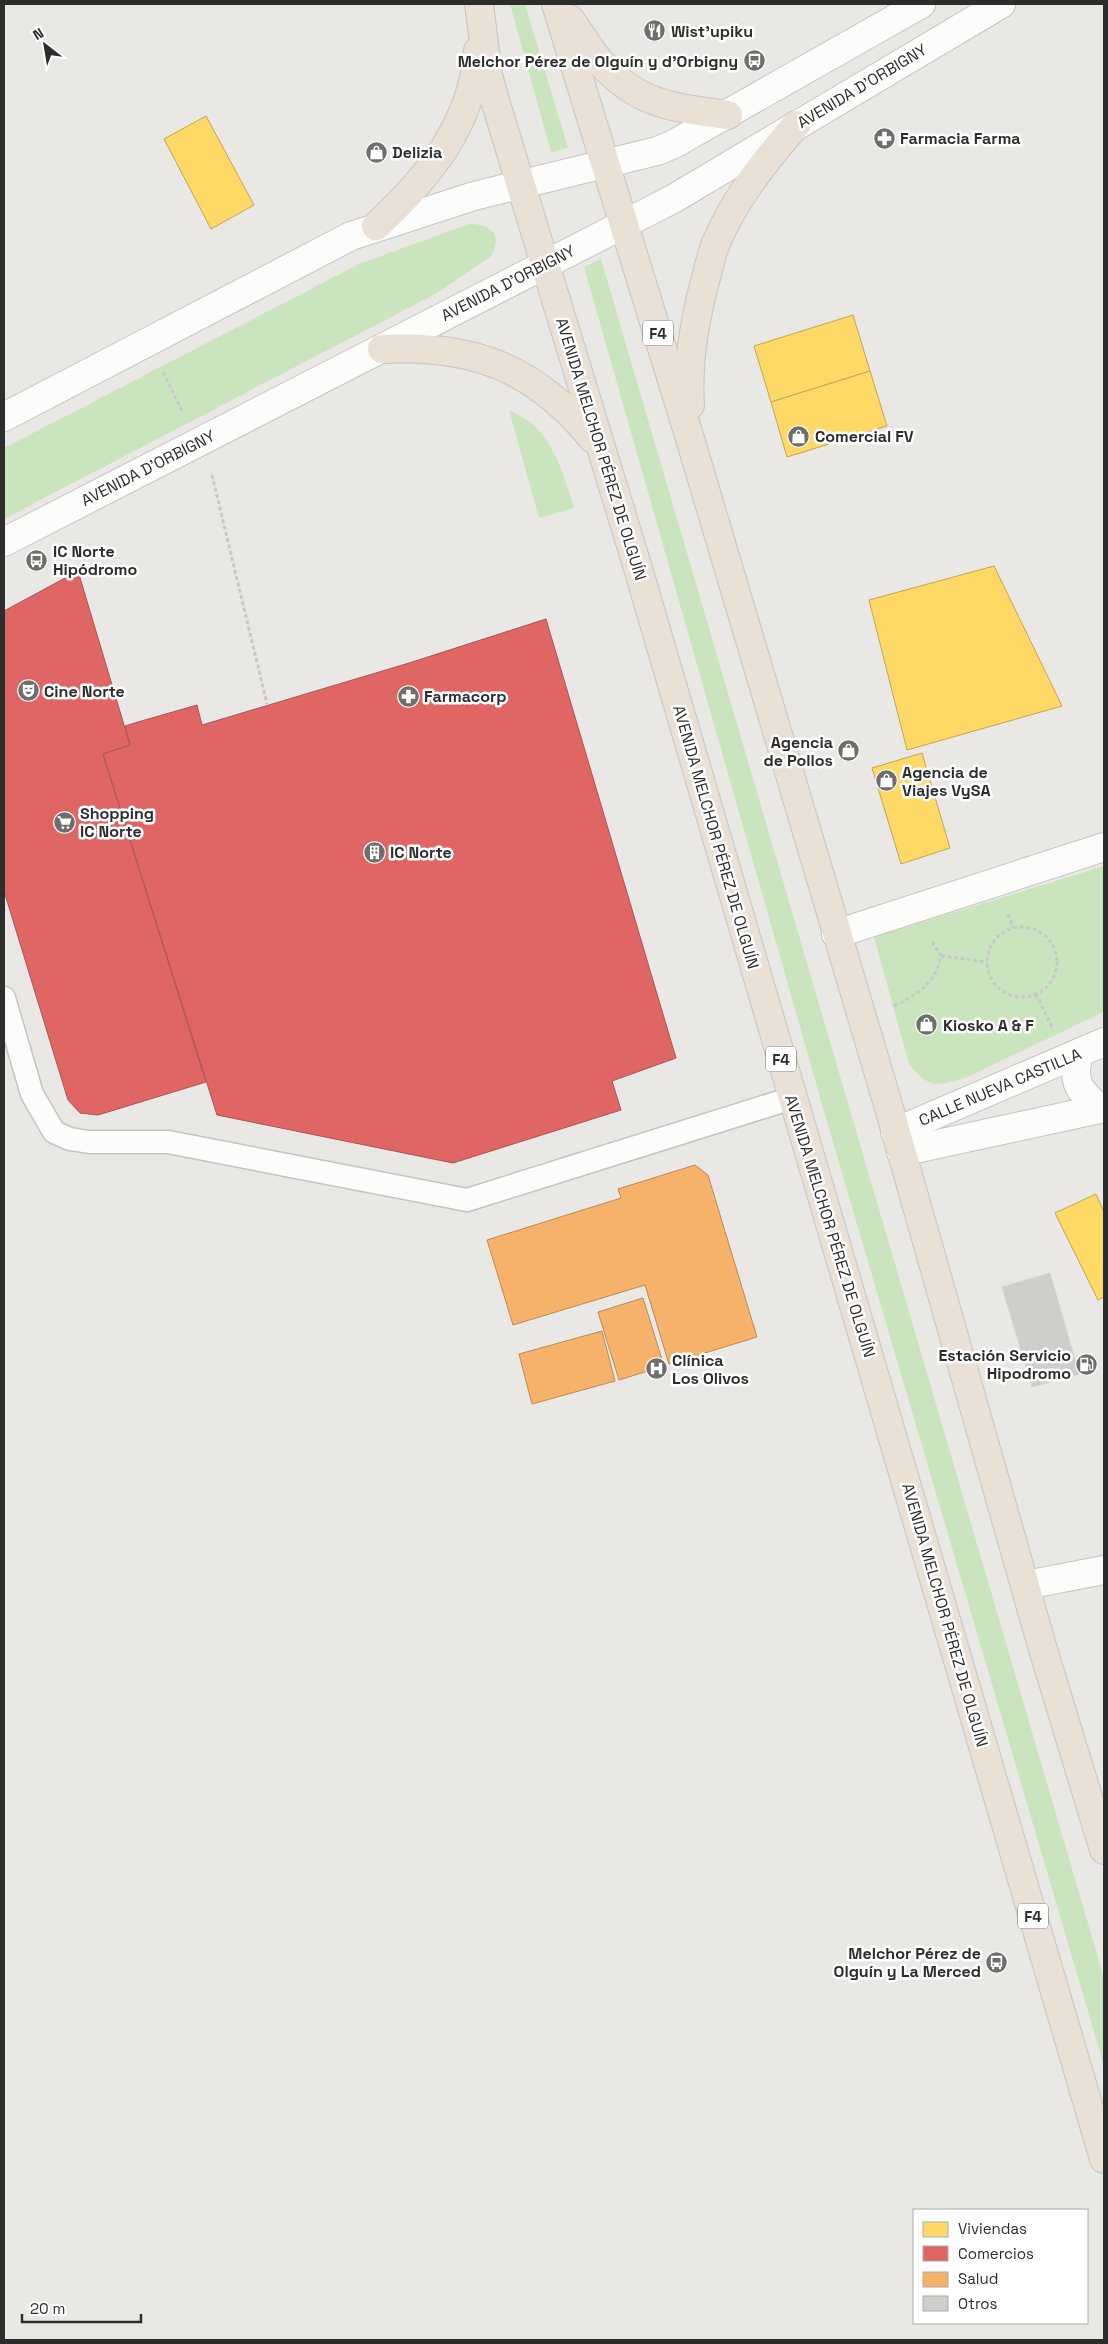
<svg xmlns="http://www.w3.org/2000/svg" width="1108" height="2344" viewBox="0 0 1108 2344" font-family="'Space Grotesk',sans-serif">
  <style>
    .green { fill: #cae5be }
    .homes { fill: #ffd966; stroke: #c0a555 }
    .shops { fill: #e06666; stroke: #a55 }
    .health { fill: #f6b26b; stroke: #ba8a58 }
    .building { fill: #cfceca; stroke: #d5d3cf }
    .lines { fill: none; stroke-linecap: round; stroke-linejoin: round }
    .lane-casing { stroke: #c4c4c3; stroke-width: 25 }
    .street-casing { stroke: #c4c4c3; stroke-width: 30 }
    .secondary-casing { stroke: #c4c4c3; stroke-width: 30 }
    .highway-casing { stroke: #c6c5c3; stroke-width: 30 }
    .path { stroke: #c8c8c8; stroke-width: 3; stroke-dasharray: 4 2.5; stroke-linecap: butt }
    .lane { stroke: #fcfcfb; stroke-width: 22 }
    .street { stroke: #fcfcfb; stroke-width: 28 }
    .secondary { stroke: #fcfcfb; stroke-width: 28 }
    .highway { stroke: #e9e0d6; stroke-width: 28 }
    .labels { text-anchor: middle; dominant-baseline: central; stroke-width: 5; stroke-linejoin: round; paint-order: stroke }
    .shield { fill: #fff; stroke: #6c6c6c; stroke-width: 1 }
    .shield-label { font-size: 15px; font-weight: bold; fill: #2d2d2d }
    .poi-label { font-size: 16px; font-weight: bold; fill: #2d2d2d; stroke: #fff; text-anchor: start }
    .street-label { font-size: 16px; fill: #2d2d2d; stroke: #fff }
  </style>
  <rect width="100%" height="100%" fill="#eae8e4"/>
  <g class="green">
    <polygon points="510,4 525,4 568,148 551,152"/>
    <path d="M469,224C491,224 503,234 491,256L439,292L4,519V448L359,264Z"/>
    <polygon points="601,259 1104,1978 1104,2066 827,1122 584,267"/>
    <path d="M509,410C517,415 527,419 533,424C556,447 565,478 574,508L539,518Z"/>
    <path d="M1104,866V1012L963,1079C934,1086 928,1088 909,1064L874,937Z"/>
  </g>
  <g class="homes">
    <polygon points="206,116 254,205 211,229 164,139"/>
    <polygon points="853,315 870,371 771,402 754,346"/>
    <polygon points="870,371 887,426 787,457 771,402"/>
    <polygon points="994,566 1062,706 907,750 869,600"/>
    <polygon points="922,753 950,848 901,864 872,768"/>
    <polygon points="1096,1194 1104,1212 1104,1297 1098,1300 1055,1213"/>
  </g>
  <g class="shops">
    <polygon points="78,571 130,745 103,754 206,1082 98,1115 80,1113 68,1100 4,891 4,611"/>
    <polygon points="546,619 676,1058 612,1081 621,1110 453,1163 217,1115 103,754 130,745 125,726 138,722 197,705 202,725 409,663"/>
  </g>
  <g class="health">
    <polygon points="695,1165 708,1175 757,1337 669,1364 645,1285 513,1325 487,1240 621,1198 618,1189"/>
    <polygon points="643,1298 664,1366 619,1380 598,1312"/>
    <polygon points="602,1331 615,1381 532,1404 519,1354"/>
  </g>
  <polygon class="building" points="1050,1273 1079,1374 1032,1387 1002,1287"/>
  <g class="lines">
    <defs>
      <polyline id="lane" points="4,998 32,1094 54,1132 70,1139 89,1142 168,1142 467,1200 792,1098"/>
      <g id="street">
        <polyline points="836,934 1104,847"/>
        <path d="M1079,1053C1071,1083 1079,1090 1100,1109"/>
        <polyline points="895,1132 1104,1042"/>
        <polyline points="901,1152 1104,1108"/>
        <polyline points="1026,1585 1104,1570"/>
      </g>
      <g id="secondary">
        <polyline points="4,417 351,236 474,196 657,151 674,144 921,4"/>
        <polyline points="4,542 673,199 1001,4"/>
      </g>
      <g id="highway">
        <polyline points="479,4 488,75 497,107 637,565 1104,2159"/>
        <polyline points="556,4 691,442 887,1101 1042,1646 1104,1850"/>
        <path d="M570,19C578,30 585,42 593,53C632,104 669,107 728,115"/>
        <path d="M376,226C428,178 472,125 478,51"/>
        <path d="M382,349C473,344 535,368 593,439"/>
        <path d="M690,405C687,360 695,317 707,274C710,263 712,251 717,241C735,198 766,160 796,125"/>
      </g>
    </defs>
    <use href="#lane" class="lane-casing"/>
    <use href="#street" class="street-casing"/>
    <use href="#secondary" class="secondary-casing"/>
    <use href="#highway" class="highway-casing"/>
    <g class="path">
      <polyline points="163,372 182,411"/>
      <polyline points="212,475 267,704"/>
      <polyline points="1008,914 1013,928"/>
      <circle cx="1022" cy="962" r="35"/>
      <polyline points="941,956 987,962"/>
      <polyline points="1036,994 1052,1027"/>
      <path d="M894,1006C917,995 936,983 941,956L931,940"/>
    </g>
    <use href="#lane" class="lane"/>
    <use href="#street" class="street"/>
    <use href="#secondary" class="secondary"/>
    <use href="#highway" class="highway"/>
  </g>
  <defs>
    <symbol id="restaurant-disc" viewBox="-11 -11 22 22"><circle r="9.5" fill="#6f6e6d" stroke="#fff"/><path d="M-5-6h1v4h1v-4h1v4h1v-4h1v5L-1.5 .5V6h-2V.5L-5-1ZM5-6V6H3V1.5H1.5Q1.5-4 5-6Z" fill="#fff"/></symbol>
    <symbol id="bus-disc" viewBox="-11 -11 22 22"><circle r="9.5" fill="#6f6e6d" stroke="#fff"/><path d="M-5-6H5V4H4V6H2V4H-2V6H-4V4H-5ZM-3.5-4V0h7V-4ZM-3.5 1.2v1.5H-2V1.2ZM2 1.2v1.5H3.5V1.2Z" fill="#fff"/></symbol>
    <symbol id="pharmacy-disc" viewBox="-11 -11 22 22"><circle r="9.5" fill="#6f6e6d" stroke="#fff"/><path d="M-2-6h4v4h4v4h-4v4h-4v-4h-4v-4h4Z" fill="#fff"/></symbol>
    <symbol id="shop-disc" viewBox="-11 -11 22 22"><circle r="9.5" fill="#6f6e6d" stroke="#fff"/><path d="M-5-2.5h2.3a2.7 3.5 0 0 1 5.4 0H5L5.5 6h-11ZM-1.5-2.5h3a1.5 2.3 0 0 0-3 0Z" fill="#fff"/></symbol>
    <symbol id="theatre-disc" viewBox="-11 -11 22 22"><circle r="9.5" fill="#6f6e6d" stroke="#fff"/><path d="M-5-5.5Q0-4 5-5.5V0Q5 5 0 6Q-5 5-5 0ZM-3.3-2.5H-1v1.5H-3.3ZM1-2.5H3.3v1.5H1ZM-2.8 1Q0 5.5 2.8 1Z" fill="#fff"/></symbol>
    <symbol id="supermarket-disc" viewBox="-11 -11 22 22"><circle r="9.5" fill="#6f6e6d" stroke="#fff"/><path d="M-6-5.5h2.5l.6 2H6L4.5 2H-2.5L-4.4-4H-6ZM-1.5 3.2a1.3 1.3 0 1 0 .1 0ZM3 3.2a1.3 1.3 0 1 0 .1 0Z" fill="#fff"/></symbol>
    <symbol id="building-disc" viewBox="-11 -11 22 22"><circle r="9.5" fill="#6f6e6d" stroke="#fff"/><path d="M-4-6H4V6H1V3H-1V6H-4ZM-2.5-4.3h1.7v1.8h-1.7ZM.8-4.3h1.7v1.8H.8ZM-2.5-1h1.7V.8h-1.7ZM.8-1h1.7V.8H.8Z" fill="#fff"/></symbol>
    <symbol id="fuel-disc" viewBox="-11 -11 22 22"><circle r="9.5" fill="#6f6e6d" stroke="#fff"/><path d="M-5.5-6h7V0h2V4h1.3V-2.5L3-4.5l.8-.8L6-3V5H2.5V1h-1V6h-7ZM-4.2-4.7v3.2H.2V-4.7Z" fill="#fff"/></symbol>
    <symbol id="hospital-disc" viewBox="-11 -11 22 22"><circle r="9.5" fill="#6f6e6d" stroke="#fff"/><path d="M-5-5h3v3.5h4V-5h3V5h-3V1.5h-4V5h-3Z" fill="#fff"/></symbol>
  </defs>
  <g fill-rule="evenodd">
    <use href="#restaurant-disc" x="642" y="18" width="25" height="25"/>
    <use href="#bus-disc" x="742" y="48" width="25" height="25"/>
    <use href="#pharmacy-disc" x="872" y="126" width="25" height="25"/>
    <use href="#shop-disc" x="364" y="140" width="25" height="25"/>
    <use href="#shop-disc" x="786" y="424" width="25" height="25"/>
    <use href="#bus-disc" x="24" y="548" width="25" height="25"/>
    <use href="#theatre-disc" x="16" y="678" width="25" height="25"/>
    <use href="#pharmacy-disc" x="396" y="684" width="25" height="25"/>
    <use href="#shop-disc" x="836" y="738" width="25" height="25"/>
    <use href="#shop-disc" x="874" y="768" width="25" height="25"/>
    <use href="#supermarket-disc" x="52" y="810" width="25" height="25"/>
    <use href="#building-disc" x="362" y="840" width="25" height="25"/>
    <use href="#shop-disc" x="914" y="1012" width="25" height="25"/>
    <use href="#fuel-disc" x="1074" y="1352" width="25" height="25"/>
    <use href="#hospital-disc" x="644" y="1356" width="25" height="25"/>
    <use href="#bus-disc" x="984" y="1950" width="25" height="25"/>
  </g>
  <g class="labels">
    <g class="shield">
      <rect x="643" y="320.5" width="30" height="25" rx="4"/>
      <rect x="766" y="1046.5" width="30" height="25" rx="4"/>
      <rect x="1018" y="1903.5" width="30" height="25" rx="4"/>
    </g>
    <g class="shield-label">
      <text x="658" y="333">F4</text>
      <text x="781" y="1059">F4</text>
      <text x="1033" y="1916">F4</text>
    </g>
    <g class="poi-label">
      <text x="671" y="31">Wist'upiku</text>
      <text x="738" y="61" text-anchor="end">Melchor Pérez de Olguín y d'Orbigny</text>
      <text x="900" y="138">Farmacia Farma</text>
      <text x="392" y="152">Delizia</text>
      <text x="815" y="436">Comercial FV</text>
      <text x="53" y="551">IC Norte<tspan x="53" dy="18">Hipódromo</tspan></text>
      <text x="44" y="691">Cine Norte</text>
      <text x="424" y="696">Farmacorp</text>
      <text x="833" y="742" text-anchor="end">Agencia<tspan x="833" dy="18">de Pollos</tspan></text>
      <text x="902" y="772">Agencia de<tspan x="902" dy="18">Viajes VySA</tspan></text>
      <text x="80" y="813">Shopping<tspan x="80" dy="18">IC Norte</tspan></text>
      <text x="390" y="852">IC Norte</text>
      <text x="943" y="1025">Kiosko A &amp; F</text>
      <text x="1071" y="1355" text-anchor="end">Estación Servicio<tspan x="1071" dy="18">Hipodromo</tspan></text>
      <text x="672" y="1360">Clínica<tspan x="672" dy="18">Los Olivos</tspan></text>
      <text x="981" y="1953" text-anchor="end">Melchor Pérez de<tspan x="981" dy="18">Olguín y La Merced</tspan></text>
    </g>
    <g class="street-label">
      <text transform="translate(862 86) rotate(-31)">AVENIDA D'ORBIGNY</text>
      <text transform="translate(508 283) rotate(-27)">AVENIDA D'ORBIGNY</text>
      <text transform="translate(601 449) rotate(73)">AVENIDA MELCHOR PÉREZ DE OLGUÍN</text>
      <text transform="translate(148 468) rotate(-27)">AVENIDA D'ORBIGNY</text>
      <text transform="translate(716 837) rotate(74)">AVENIDA MELCHOR PÉREZ DE OLGUÍN</text>
      <text transform="translate(1000 1087) rotate(-23)">CALLE NUEVA CASTILLA</text>
      <text transform="translate(830 1226) rotate(73)">AVENIDA MELCHOR PÉREZ DE OLGUÍN</text>
      <text transform="translate(945 1615) rotate(74)">AVENIDA MELCHOR PÉREZ DE OLGUÍN</text>
    </g>
  </g>
  <rect width="1108" height="2344" fill="none" stroke="#2d2d2d" stroke-width="10"/>
  <rect x="913" y="2209" width="175" height="115" fill="#ffffff" stroke="#ababab"/>
  <rect x="923" y="2222" width="25" height="15" fill="#ffd966" stroke="#ababab"/>
  <text x="958" y="2234" font-size="15" fill="#2d2d2d">Viviendas</text>
  <rect x="923" y="2246" width="25" height="15" fill="#e06666" stroke="#ababab"/>
  <text x="958" y="2259" font-size="15" fill="#2d2d2d">Comercios</text>
  <rect x="923" y="2272" width="25" height="15" fill="#f6b26b" stroke="#ababab"/>
  <text x="958" y="2284" font-size="15" fill="#2d2d2d">Salud</text>
  <rect x="923" y="2296" width="25" height="15" fill="#cfceca" stroke="#ababab"/>
  <text x="958" y="2309" font-size="15" fill="#2d2d2d">Otros</text>
  <g transform="translate(45 45) rotate(329)" stroke="#ffffff" stroke-width="4" paint-order="stroke">
  <path d="M0-4L9 19L0 12L-9 19Z" fill="#2d2d2d"/>
  <text y="-8" font-size="14" font-weight="bold" text-anchor="middle" fill="#2d2d2d">N</text>
  </g>
  <path d="M22 2314v8h119v-8" fill="none" stroke="#2d2d2d" stroke-width="2.5"/>
  <text x="30" y="2314" font-size="15" fill="#2d2d2d" stroke="#ffffff" stroke-width="4" paint-order="stroke">20 m</text>
</svg>
